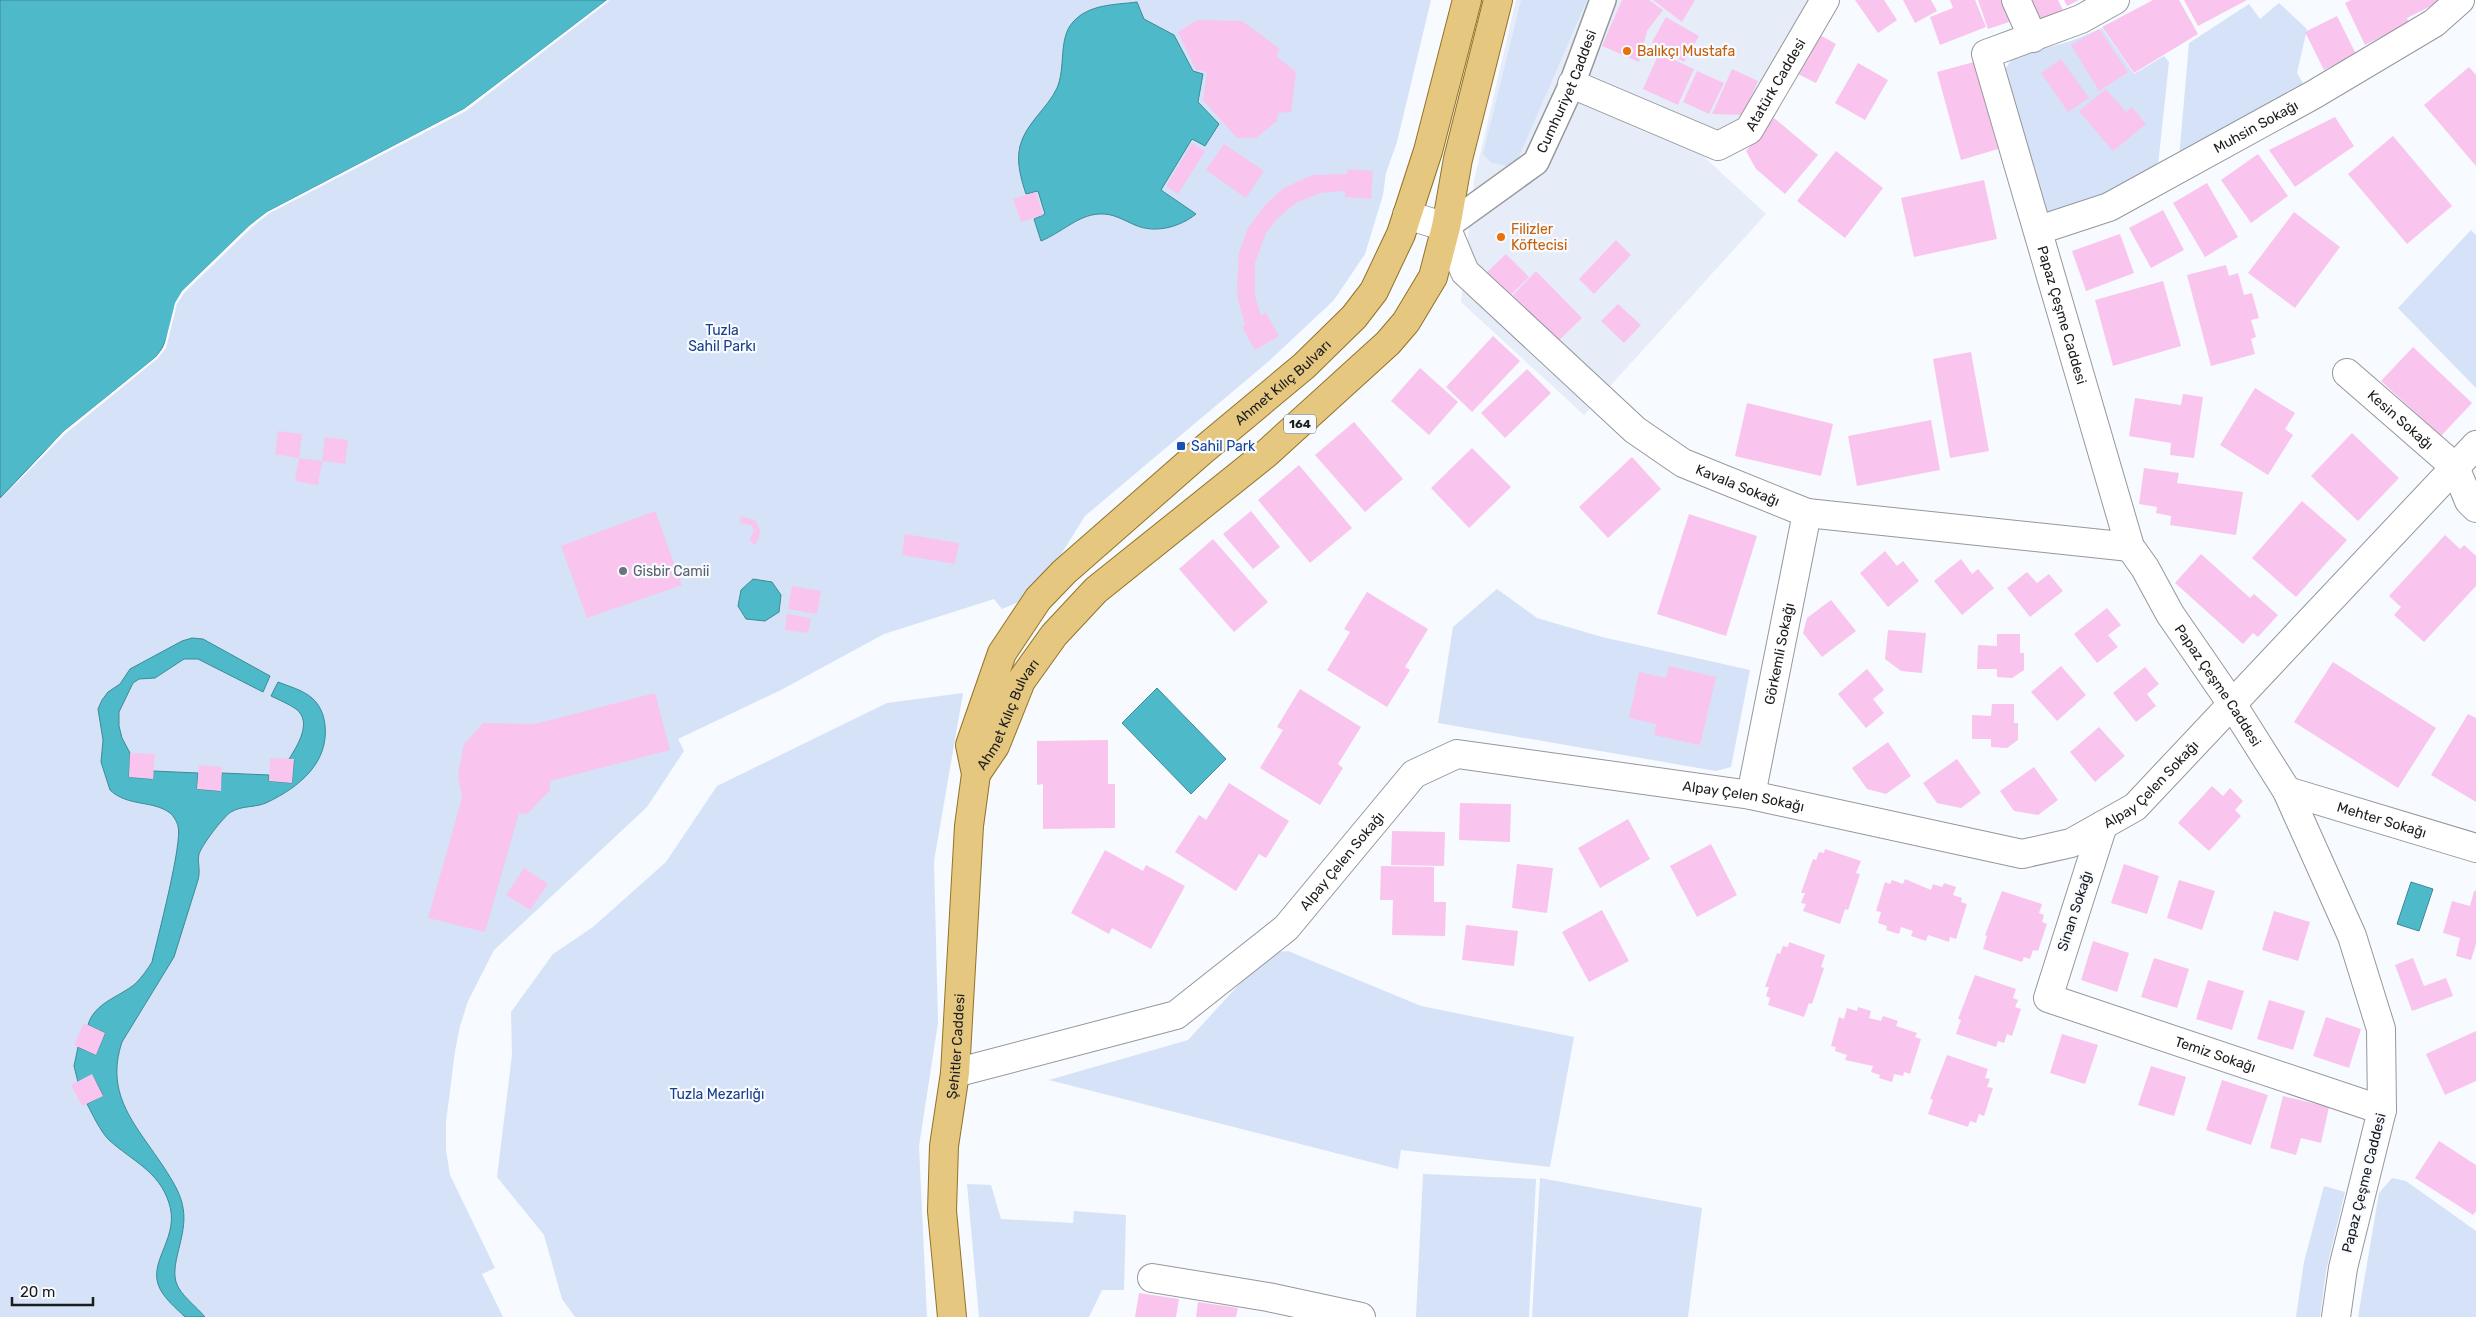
<svg xmlns="http://www.w3.org/2000/svg" width="2476" height="1317" viewBox="0 0 2476 1317" font-family="Rubik,sans-serif">
  <style>
    .built { fill: #e7edf8 }
    .green { fill: #d5e2f8 }
    .water { fill: #4db9c9; stroke: #3e8a95 }
    .pier { fill: #f7fafe }
    .building { fill: #f9c5ee }
    .lines { fill: none; stroke-linecap: round; stroke-linejoin: round }
    .pedestrian-casing { stroke: #95979b; stroke-width: 28 }
    .minor-casing { stroke: #95979b; stroke-width: 30 }
    .tertiary-casing { stroke: #95979b; stroke-width: 30 }
    .primary-casing { stroke: #937325; stroke-width: 30 }
    .pedestrian { stroke: #fff; stroke-width: 25 }
    .minor { stroke: #fff; stroke-width: 28 }
    .tertiary { stroke: #fff; stroke-width: 28 }
    .primary { stroke: #e5c77f; stroke-width: 28 }
    .food-dot { fill: #e8710a; stroke: #f7fafe; stroke-width: 2 }
    .transit-dot { fill: #1a4fb4; stroke: #f7fafe; stroke-width: 2 }
    .worship-dot { fill: #6b7280; stroke: #f7fafe; stroke-width: 2 }
    .labels { text-anchor: middle; dominant-baseline: central; stroke-width: 4.5; stroke-linejoin: round; paint-order: stroke }
    .shield { fill: #f7fafe; stroke: #5d5f60; stroke-width: 1 }
    .shield-label { font-size: 12px; font-weight: bold; fill: #1b1c1d }
    .food-label { font-size: 14px; fill: #c56008; stroke: #f7fafe; text-anchor: start }
    .street-label { font-size: 14px; fill: #1b1c1d; stroke: #f7fafe }
    .park-label { font-size: 14px; fill: #193f88; stroke: #f7fafe }
    .transit-label { font-size: 14px; fill: #164399; stroke: #f7fafe; text-anchor: start }
    .worship-label { font-size: 14px; fill: #5b616d; stroke: #f7fafe; text-anchor: start }
  </style>
  <rect width="100%" height="100%" fill="#f7fafe"/>
  <polygon class="built" points="1516,0 1814,0 1742,127 1700,153 1766,214 1584,415 1461,302 1474,181"/>
  <g class="green">
    <polygon points="607,0 1431,0 1397,142 1386,173 1383,195 1365,254 1334,300 1269,361 1085,516 1045,580 1028,598 1002,609 994,599 884,634 781,690 678,739 684,751 647,807 494,950 468,1001 460,1026 455,1051 446,1122 446,1150 450,1175 495,1268 482,1274 503,1317 0,1317 0,498 171,315 182,291 267,212 464,109"/>
    <polygon points="1521,0 1587,0 1518,159 1506,166 1490,162 1483,154"/>
    <polygon points="2279,3 2307,29 2297,73 2304,85 2179,158 2189,43 2249,4 2260,19"/>
    <polygon points="2102,28 2134,74 2164,56 2169,62 2158,165 2117,193 2049,219 2000,77 2013,57 2071,41"/>
    <polygon points="2471,230 2476,235 2476,388 2398,308"/>
    <polygon points="1497,589 1537,618 1602,637 1750,670 1731,767 1716,771 1438,723 1453,627"/>
    <polygon points="963,693 934,861 938,1023 919,1146 927,1317 575,1317 562,1299 544,1235 497,1177 512,1055 511,1012 553,954 593,927 666,862 717,786 887,703"/>
    <polygon points="1288,951 1421,1006 1574,1037 1550,1167 1401,1150 1398,1169 1049,1080 1188,1040 1268,953"/>
    <polygon points="1423,1174 1536,1179 1529,1317 1416,1317"/>
    <polygon points="1540,1178 1702,1208 1688,1317 1532,1317"/>
    <polygon points="2392,1178 2406,1181 2476,1231 2476,1317 2358,1317 2379,1193"/>
    <polygon points="967,1184 991,1185 1001,1219 1073,1223 1074,1211 1126,1215 1124,1290 1102,1290 1089,1317 979,1317"/>
    <polygon points="2324,1186 2345,1192 2326,1271 2320,1317 2296,1317 2304,1262"/>
  </g>
  <g class="water">
    <path d="M0,0H607L464,109L267,212L249,226L182,291C169,313 172,338 156,357L63,432L0,498Z"/>
    <path d="M1137,2L1144,19L1174,35L1193,71L1203,74L1198,102L1219,124L1205,146L1192,139L1161,190L1196,214C1180,227 1155,234 1135,225C1123,220 1113,213 1099,214C1078,215 1061,233 1041,241L1034,219L1045,214L1038,191L1026,194C1021,179 1016,162 1020,146C1026,123 1047,109 1057,88C1066,68 1058,38 1073,22C1089,4 1114,5 1137,2Z"/>
    <polygon points="753,579 772,582 781,595 779,612 765,621 746,619 738,606 741,590"/>
    <path d="M192,638L203,639L270,676L263,692L198,659H184L155,678L139,679L133,683L119,712V726L122,738L130,753L129,777L152,779L153,771L198,773L197,789L220,791L222,773L269,775V781L292,783L294,760L289,759C297,746 313,722 296,709C289,704 279,700 271,696L278,682C288,686 303,690 312,698C320,705 324,715 325,725C329,763 299,787 268,802C257,808 242,805 231,812C223,817 202,845 199,854C197,863 201,869 198,880L174,957L122,1042C104,1096 137,1126 165,1169C172,1180 179,1191 182,1203C190,1232 170,1260 176,1282C180,1295 196,1306 205,1317H185C176,1308 162,1297 158,1284C150,1259 180,1236 169,1203C159,1171 132,1161 109,1140C100,1131 93,1115 87,1104L103,1095L92,1075L78,1082L74,1066L78,1047L96,1055L105,1033L88,1025C94,1003 119,997 135,984C142,977 147,970 152,962C157,940 183,842 178,826C177,822 173,815 170,813C153,800 128,807 110,790L101,762L103,740L98,709L102,700L108,692L120,684L130,669L182,641Z"/>
    <polygon points="1157,688 1226,759 1191,794 1122,723"/>
    <polygon points="2411,882 2433,889 2419,931 2397,924"/>
  </g>
  <polygon class="pier" points="607,0 609,0 608,2 466,111 268,214 251,228 184,293 177,304 166,348 157,359 65,434 0,500 63,432 156,357 164,347 175,303 182,291 249,226 267,212 464,109"/>
  <g class="building">
    <polygon points="1622,0 1649,0 1663,10 1647,31 1639,62 1602,46"/>
    <polygon points="1653,0 1695,0 1682,22"/>
    <polygon points="1855,0 1884,0 1897,20 1878,33"/>
    <polygon points="1903,0 1931,0 1937,11 1915,23"/>
    <polygon points="1950,0 1975,0 1986,27 1940,45 1930,17 1953,8"/>
    <polygon points="1978,0 2009,0 2015,20 1988,29"/>
    <polygon points="2022,0 2058,0 2063,10 2032,24"/>
    <polygon points="2064,0 2079,0 2067,6"/>
    <polygon points="2153,0 2179,0 2198,34 2134,73 2102,27"/>
    <polygon points="2184,0 2247,0 2198,26"/>
    <polygon points="2351,0 2438,0 2439,2 2407,18 2409,23 2365,45 2345,3"/>
    <polygon points="2337,16 2356,54 2324,70 2305,32"/>
    <polygon points="1666,17 1699,36 1684,62 1652,42"/>
    <polygon points="1197,20 1242,21 1280,49 1276,56 1296,72 1291,112 1278,113 1277,121 1256,138 1237,138 1203,100 1207,72 1196,70 1178,32"/>
    <polygon points="2099,29 2128,72 2099,91 2071,45"/>
    <polygon points="1818,34 1836,44 1816,83 1798,74"/>
    <polygon points="1659,53 1694,69 1678,105 1643,89"/>
    <polygon points="2061,59 2089,98 2068,112 2041,73"/>
    <polygon points="1974,62 1998,149 1961,160 1937,72"/>
    <polygon points="1858,63 1888,80 1865,120 1835,103"/>
    <polygon points="2469,67 2476,75 2476,166 2424,105"/>
    <polygon points="1732,69 1758,81 1743,115 1712,114"/>
    <polygon points="1697,71 1724,83 1709,114 1683,102"/>
    <polygon points="2106,89 2126,112 2132,107 2146,124 2113,151 2079,111"/>
    <polygon points="2335,117 2354,146 2295,187 2269,150"/>
    <polygon points="1774,118 1818,155 1785,194 1756,169 1746,151"/>
    <polygon points="2393,136 2452,206 2407,244 2348,174"/>
    <polygon points="1192,143 1205,151 1178,194 1166,186"/>
    <polygon points="1224,144 1264,171 1246,198 1206,170"/>
    <polygon points="1836,151 1883,188 1845,238 1797,201"/>
    <polygon points="2258,154 2288,196 2251,223 2221,180"/>
    <polygon points="1347,169 1373,171 1371,199 1345,197 1345,191 1320,193 1296,203 1278,218 1266,233 1255,263 1255,296 1261,316 1266,313 1279,336 1255,350 1242,327 1245,325 1238,300 1237,285 1239,253 1248,228 1265,205 1284,188 1312,175 1347,174"/>
    <polygon points="1984,180 1997,239 1914,257 1901,198"/>
    <polygon points="2207,183 2238,237 2205,257 2173,203"/>
    <polygon points="1036,192 1043,215 1021,222 1013,199"/>
    <polygon points="2163,210 2184,250 2151,268 2129,228"/>
    <polygon points="2294,212 2340,247 2295,308 2248,273"/>
    <polygon points="2120,234 2134,273 2086,291 2072,251"/>
    <polygon points="1616,240 1631,255 1594,294 1579,279"/>
    <polygon points="1506,254 1529,277 1510,296 1487,272"/>
    <polygon points="2226,265 2229,276 2238,273 2244,295 2252,293 2259,318 2251,320 2256,337 2251,339 2255,354 2211,366 2187,275"/>
    <polygon points="1536,271 1582,318 1555,344 1510,298"/>
    <polygon points="2163,281 2181,346 2113,366 2095,300"/>
    <polygon points="1618,304 1641,325 1624,343 1601,321"/>
    <polygon points="1493,336 1520,361 1472,412 1446,387"/>
    <polygon points="2413,347 2472,403 2441,436 2381,381"/>
    <polygon points="1971,352 1989,451 1950,458 1933,359"/>
    <polygon points="1420,368 1458,402 1429,435 1391,401"/>
    <polygon points="1527,369 1551,393 1505,438 1481,413"/>
    <polygon points="2255,388 2295,413 2285,429 2293,435 2268,475 2220,445"/>
    <polygon points="2183,394 2203,397 2194,458 2170,455 2171,443 2129,436 2135,398 2181,405"/>
    <polygon points="1747,403 1833,424 1821,476 1735,456"/>
    <polygon points="1931,420 1940,470 1857,486 1848,436"/>
    <polygon points="1354,422 1403,479 1365,512 1315,455"/>
    <polygon points="278,431 302,434 299,458 275,454"/>
    <polygon points="2352,433 2399,478 2358,521 2311,476"/>
    <polygon points="325,437 348,440 345,464 322,461"/>
    <polygon points="1472,448 1511,487 1469,528 1431,488"/>
    <polygon points="1632,457 1661,489 1608,538 1579,507"/>
    <polygon points="299,458 322,461 318,485 295,481"/>
    <polygon points="1299,465 1352,528 1310,563 1258,500"/>
    <polygon points="2144,468 2179,473 2177,483 2243,492 2236,535 2170,525 2171,516 2156,513 2157,507 2139,504"/>
    <polygon points="2302,501 2347,540 2296,597 2252,558"/>
    <polygon points="655,511 682,585 587,618 561,546"/>
    <polygon points="1251,511 1280,547 1253,569 1223,534"/>
    <polygon points="1689,514 1757,536 1726,636 1657,614"/>
    <polygon points="741,516 756,521 760,530 759,538 755,545 749,540 754,531 751,525 740,523"/>
    <polygon points="905,534 959,543 955,564 902,555"/>
    <polygon points="2445,535 2460,549 2464,545 2476,556 2476,586 2424,642 2394,615 2401,607 2389,596"/>
    <polygon points="1213,539 1268,602 1234,632 1179,569"/>
    <polygon points="1885,551 1897,566 1903,561 1919,581 1888,607 1860,573"/>
    <polygon points="2201,554 2250,598 2254,594 2278,615 2258,637 2253,633 2243,644 2175,583"/>
    <polygon points="1961,559 1972,574 1978,569 1994,588 1962,615 1934,581"/>
    <polygon points="2027,572 2037,583 2049,574 2063,591 2030,617 2007,588"/>
    <polygon points="792,586 821,591 817,614 788,609"/>
    <polygon points="1367,592 1428,629 1405,667 1410,670 1387,707 1327,670 1350,632 1344,629"/>
    <polygon points="1831,600 1856,631 1822,657 1803,633 1807,618"/>
    <polygon points="2107,608 2121,625 2108,635 2118,647 2097,663 2074,634"/>
    <polygon points="787,614 811,618 808,633 785,630"/>
    <polygon points="1888,630 1926,633 1922,673 1901,671 1885,659"/>
    <polygon points="1997,634 2020,634 2020,653 2024,653 2024,670 2012,678 1997,677 1997,669 1977,669 1978,645 1997,646"/>
    <polygon points="2333,662 2436,728 2398,788 2294,722"/>
    <polygon points="1669,666 1716,677 1700,745 1654,735 1656,724 1629,718 1639,672 1666,678"/>
    <polygon points="2061,666 2086,695 2057,721 2031,692"/>
    <polygon points="2145,667 2159,684 2147,694 2156,706 2136,722 2113,693"/>
    <polygon points="1867,669 1884,690 1873,699 1884,713 1866,728 1838,694"/>
    <polygon points="1300,689 1361,727 1338,764 1343,768 1320,805 1260,768 1283,730 1277,727"/>
    <polygon points="655,693 670,750 550,781 550,790 527,814 519,813 485,932 428,918 462,798 458,774 464,744 483,723 535,724"/>
    <polygon points="1992,704 2014,704 2014,723 2018,723 2018,740 2007,748 1991,747 1991,739 1972,739 1972,715 1991,716"/>
    <polygon points="2468,714 2476,718 2476,802 2431,775"/>
    <polygon points="2099,727 2125,756 2095,782 2070,752"/>
    <polygon points="1108,740 1108,784 1115,784 1115,828 1043,829 1043,784 1037,785 1037,741"/>
    <polygon points="1888,742 1911,776 1886,794 1867,789 1852,768"/>
    <polygon points="130,753 155,754 153,779 129,777"/>
    <polygon points="270,758 294,759 292,783 269,781"/>
    <polygon points="1957,759 1981,793 1961,808 1937,803 1923,783"/>
    <polygon points="199,765 222,767 221,791 197,789"/>
    <polygon points="2034,767 2058,800 2038,815 2014,811 2000,791"/>
    <polygon points="1229,783 1289,821 1266,858 1259,854 1236,891 1175,852 1199,815 1206,820"/>
    <polygon points="2212,786 2223,796 2230,788 2243,801 2235,810 2241,816 2209,851 2178,823"/>
    <polygon points="1460,803 1511,804 1510,842 1459,840"/>
    <polygon points="1628,819 1650,859 1600,888 1578,848"/>
    <polygon points="1392,831 1445,832 1444,866 1391,865"/>
    <polygon points="1711,844 1737,895 1697,917 1670,866"/>
    <polygon points="1825,849 1861,861 1856,873 1860,874 1848,910 1845,909 1840,924 1803,911 1806,904 1801,903 1805,893 1801,893 1813,859 1816,860 1819,852 1824,853"/>
    <polygon points="1105,850 1143,871 1146,865 1185,886 1151,949 1112,928 1109,934 1071,913"/>
    <polygon points="1517,864 1553,868 1547,913 1512,908"/>
    <polygon points="2124,864 2159,876 2147,914 2111,903"/>
    <polygon points="1381,866 1434,867 1434,902 1446,902 1445,936 1392,935 1393,900 1380,900"/>
    <polygon points="524,868 548,884 530,910 506,895"/>
    <polygon points="1905,879 1931,890 1933,884 1942,887 1944,883 1956,887 1953,895 1962,898 1961,902 1967,904 1956,939 1950,937 1949,942 1928,935 1926,941 1911,936 1913,931 1901,927 1899,934 1886,930 1887,926 1878,923 1881,912 1876,911 1885,882 1890,884 1892,880 1903,884"/>
    <polygon points="2179,880 2215,891 2202,930 2167,918"/>
    <polygon points="2002,891 2042,904 2039,913 2044,915 2042,922 2047,924 2038,951 2033,950 2030,959 2024,957 2022,962 1983,949 1987,936 1985,935"/>
    <polygon points="2474,891 2476,891 2476,944 2471,960 2456,956 2460,938 2443,933 2452,901 2470,906"/>
    <polygon points="1602,910 1629,961 1589,982 1562,932"/>
    <polygon points="2274,911 2310,922 2298,961 2262,950"/>
    <polygon points="1466,925 1518,931 1514,966 1462,960"/>
    <polygon points="2093,941 2129,953 2117,992 2081,980"/>
    <polygon points="1789,942 1825,955 1821,967 1824,968 1812,1004 1809,1003 1804,1017 1768,1005 1770,998 1766,996 1769,987 1765,987 1777,953 1780,954 1783,946 1788,947"/>
    <polygon points="2154,958 2189,969 2177,1008 2141,997"/>
    <polygon points="2413,958 2424,986 2446,978 2453,996 2412,1011 2395,965"/>
    <polygon points="1975,975 2016,989 2013,998 2018,1000 2015,1007 2021,1009 2012,1036 2007,1034 2004,1043 1998,1041 1996,1047 1956,1034 1961,1020 1958,1019"/>
    <polygon points="2208,980 2244,991 2232,1030 2196,1019"/>
    <polygon points="2269,1000 2305,1011 2293,1050 2257,1039"/>
    <polygon points="1858,1007 1871,1011 1869,1018 1881,1021 1883,1016 1898,1021 1896,1026 1917,1033 1915,1037 1921,1039 1910,1074 1904,1072 1903,1076 1894,1074 1892,1082 1879,1078 1880,1075 1871,1072 1873,1066 1845,1060 1847,1055 1835,1051 1836,1047 1831,1046 1839,1017 1844,1019 1847,1008 1857,1011"/>
    <polygon points="2326,1017 2361,1029 2349,1068 2313,1056"/>
    <polygon points="84,1023 105,1033 96,1055 74,1045"/>
    <polygon points="2476,1031 2476,1081 2445,1095 2426,1054"/>
    <polygon points="2062,1034 2098,1045 2085,1084 2050,1073"/>
    <polygon points="1947,1055 1988,1069 1985,1078 1990,1079 1987,1087 1993,1088 1984,1116 1979,1114 1976,1123 1970,1121 1968,1127 1928,1114 1933,1100 1930,1099"/>
    <polygon points="2151,1066 2186,1077 2174,1116 2138,1105"/>
    <polygon points="92,1074 103,1096 82,1106 71,1085"/>
    <polygon points="2222,1080 2268,1095 2251,1145 2206,1130"/>
    <polygon points="2283,1096 2329,1107 2321,1143 2301,1138 2296,1155 2270,1148"/>
    <polygon points="2439,1141 2476,1165 2476,1211 2473,1215 2415,1178"/>
    <polygon points="1139,1293 1179,1299 1176,1317 1135,1317"/>
    <polygon points="1198,1302 1238,1308 1236,1317 1196,1317"/>
  </g>
  <g class="lines">
    <defs>
      <g id="pedestrian">
        <path id="s1" d="M1446,227L1536,162L1572,84L1603,0"/>
      </g>
      <g id="minor">
        <polyline points="2016,0 2033,38"/>
        <path id="s2" d="M1407,215L1446,227L1465,272L1635,430L1683,463L1807,513L2130,547"/>
        <path id="s3" d="M2039,230L2109,207L2313,95L2434,23L2460,0"/>
        <path id="s4" d="M2347,373L2455,467L2469,501L2476,508"/>
        <path id="s5" d="M2287,791L2476,848"/>
        <path id="s6" d="M1751,795L1807,513"/>
        <path id="s7" d="M2103,825L2048,998L2382,1110"/>
        <path id="s8" d="M955,1073L1176,1015L1286,928L1414,774L1457,754L1751,795L2022,854L2071,843L2135,807L2476,445"/>
        <polyline points="1152,1278 1268,1297 1361,1317"/>
      </g>
      <g id="tertiary">
        <path id="s9" d="M2115,0L2081,19L1986,54L2130,547L2145,568L2170,614L2232,704L2287,791L2352,936L2381,1029L2382,1110L2343,1268L2336,1317"/>
        <path id="s10" d="M1572,84L1718,146L1749,130L1825,0"/>
      </g>
      <g id="primary">
        <path id="s11" d="M976,774L995,746L1021,681L1054,635L1096,590L1267,453L1388,343L1406,322L1433,277L1446,227L1458,159L1498,0"/>
        <path id="s12" d="M952,1317L942,1211L944,1146L955,1073L969,826L976,774L970,745L1002,653L1038,599L1064,572L1202,451L1304,366L1354,317L1374,291L1401,234L1428,151L1467,0"/>
      </g>
    </defs>
    <use href="#pedestrian" class="pedestrian-casing"/>
    <use href="#minor" class="minor-casing"/>
    <use href="#tertiary" class="tertiary-casing"/>
    <use href="#primary" class="primary-casing"/>
    <use href="#pedestrian" class="pedestrian"/>
    <use href="#minor" class="minor"/>
    <use href="#tertiary" class="tertiary"/>
    <use href="#primary" class="primary"/>
  </g>
  <g class="food-dot">
    <circle cx="1627" cy="51" r="5"/>
    <circle cx="1501" cy="237" r="5"/>
  </g>
  <rect class="transit-dot" x="1176" y="441" width="10" height="10" rx="2.5"/>
  <circle class="worship-dot" cx="623" cy="571" r="5"/>
  <g class="labels">
    <rect class="shield" x="1284" y="414.5" width="32" height="19" rx="4"/>
    <g class="shield-label">
      <text x="1300" y="424">164</text>
    </g>
    <g class="food-label">
      <text x="1637" y="51">Balıkçı Mustafa</text>
      <text x="1511" y="229">Filizler<tspan x="1511" dy="16">Köftecisi</tspan></text>
    </g>
    <g class="street-label">
      <text stroke="none"><textPath href="#s10" startOffset="246">Atatürk Caddesi</textPath></text>
      <text stroke="none"><textPath href="#s1" startOffset="188">Cumhuriyet Caddesi</textPath></text>
      <text stroke="none"><textPath href="#s3" startOffset="241">Muhsin Sokağı</textPath></text>
      <text stroke="none"><textPath href="#s9" startOffset="412">Papaz Çeşme Caddesi</textPath></text>
      <text stroke="none"><textPath href="#s12" startOffset="1064">Ahmet Kılıç Bulvarı</textPath></text>
      <text stroke="none"><textPath href="#s4" startOffset="71">Kesin Sokağı</textPath></text>
      <text stroke="none"><textPath href="#s2" startOffset="439">Kavala Sokağı</textPath></text>
      <text stroke="none"><textPath href="#s6" startOffset="144">Görkemli Sokağı</textPath></text>
      <text stroke="none"><textPath href="#s9" startOffset="818">Papaz Çeşme Caddesi</textPath></text>
      <text stroke="none"><textPath href="#s11" startOffset="68">Ahmet Kılıç Bulvarı</textPath></text>
      <text stroke="none"><textPath href="#s8" startOffset="1341">Alpay Çelen Sokağı</textPath></text>
      <text stroke="none"><textPath href="#s8" startOffset="906">Alpay Çelen Sokağı</textPath></text>
      <text stroke="none"><textPath href="#s5" startOffset="99">Mehter Sokağı</textPath></text>
      <text stroke="none"><textPath href="#s8" startOffset="456">Alpay Çelen Sokağı</textPath></text>
      <text transform="translate(2075 911) rotate(-72)">Sinan Sokağı</text>
      <text stroke="none"><textPath href="#s12" startOffset="272">Şehitler Caddesi</textPath></text>
      <text stroke="none"><textPath href="#s7" startOffset="358">Temiz Sokağı</textPath></text>
      <text transform="translate(2364 1183) rotate(-76)">Papaz Çeşme Caddesi</text>
    </g>
    <g class="park-label">
      <text x="722" y="330">Tuzla<tspan x="722" dy="16">Sahil Parkı</tspan></text>
      <text x="717" y="1094">Tuzla Mezarlığı</text>
    </g>
    <g class="transit-label">
      <text x="1191" y="446">Sahil Park</text>
    </g>
    <g class="worship-label">
      <text x="633" y="571">Gisbir Camii</text>
    </g>
  </g>
  <path d="M12 1297v8h81v-8" fill="none" stroke="#1b1c1d" stroke-width="2.5"/>
  <text x="20" y="1297" font-size="15" fill="#1b1c1d" stroke="#f7fafe" stroke-width="4" paint-order="stroke">20 m</text>
</svg>
